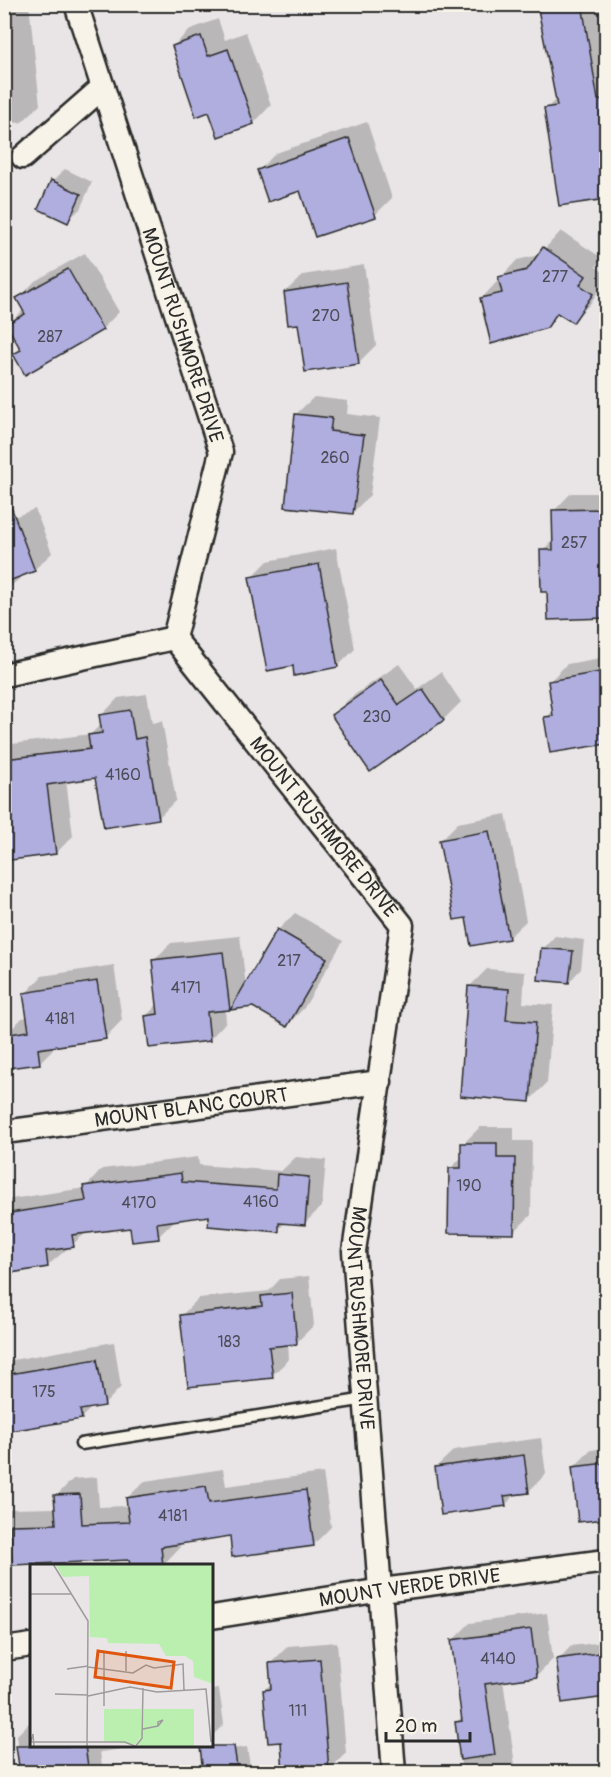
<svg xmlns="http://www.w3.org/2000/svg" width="611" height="1777" viewBox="0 0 611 1777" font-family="Pangolin,sans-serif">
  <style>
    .shadow { fill: #0003 }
    .building { fill: #afaedf; stroke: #2b2b2b; stroke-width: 1.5 }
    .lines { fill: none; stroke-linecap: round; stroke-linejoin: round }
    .lane-casing { stroke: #2b2b2b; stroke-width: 15 }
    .street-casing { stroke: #2b2b2b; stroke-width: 27 }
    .lane { stroke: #f7f3e8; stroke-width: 10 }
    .street { stroke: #f7f3e8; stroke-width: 22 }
    .labels { text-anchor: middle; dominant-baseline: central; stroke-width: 4.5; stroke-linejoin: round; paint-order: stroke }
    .number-label { font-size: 16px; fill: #4c4c58 }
    .street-label { font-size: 20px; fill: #2b2b2b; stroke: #f7f3e8 }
    .inset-road { fill: none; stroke: #9d9b9b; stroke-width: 1.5 }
    .view { fill: #df570e; fill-opacity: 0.15; stroke: #df570e; stroke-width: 3 }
    .inset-edge { fill: none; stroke: #2b2b2b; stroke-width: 3 }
  </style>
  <rect width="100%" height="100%" fill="#e9e5e6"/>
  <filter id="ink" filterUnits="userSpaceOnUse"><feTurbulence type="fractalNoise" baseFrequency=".0167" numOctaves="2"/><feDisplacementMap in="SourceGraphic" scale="12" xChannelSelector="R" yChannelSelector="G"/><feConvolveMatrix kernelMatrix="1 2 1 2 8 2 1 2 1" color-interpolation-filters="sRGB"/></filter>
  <g filter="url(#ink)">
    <g class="shadow">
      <polygon points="4,4 29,4 40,105 22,122 4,124"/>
      <polygon points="539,4 602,4 606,31 606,197 560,204 546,109 557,98"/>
      <polygon points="218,19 225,40 246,32 271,105 254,123 210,110 173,46 191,29"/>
      <polygon points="367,122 392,198 375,215 301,189 259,170 276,153"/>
      <polygon points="65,169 92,182 80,209 67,221 53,181"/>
      <polygon points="561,231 602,258 596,267 606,274 606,279 590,304 573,321 560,313 546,326 482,298 517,260 539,255"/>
      <polygon points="85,253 119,312 102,329 14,354 21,348 8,325 24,309 18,299 35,281"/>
      <polygon points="364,265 376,345 358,363 299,322 285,292 303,275"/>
      <polygon points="314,397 348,401 347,414 380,418 370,495 352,513 296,414"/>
      <polygon points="571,493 606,493 606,617 549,618 549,591 542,551 555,538 554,511"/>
      <polygon points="35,509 52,553 34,570 26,573 4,592 4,515 6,520"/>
      <polygon points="336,548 355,649 338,666 294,665 251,578 268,561"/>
      <polygon points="606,657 606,742 551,751 546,718 554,710 550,681 567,664"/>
      <polygon points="399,664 417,689 441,672 461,702 444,719 333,715 350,698"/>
      <polygon points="147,694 152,723 162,721 176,800 158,818 96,776 66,780 73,836 56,853 4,859 4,751 12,744 91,734 102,723 101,716 118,698"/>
      <polygon points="506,814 526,921 508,938 441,840 458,823"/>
      <polygon points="295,913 343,941 304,1008 287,1025 253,1006 235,1002 225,1009 226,1022 209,1040 146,1016 158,1004 154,960 171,943 240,936 246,986 278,930"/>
      <polygon points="555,936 584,940 581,969 569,982 543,949"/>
      <polygon points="114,965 122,1020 105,1038 57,1045 40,1062 5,1036 22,1018 28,1017 25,994 42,976"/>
      <polygon points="487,969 525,972 523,1003 553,1005 547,1083 530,1100 469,987"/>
      <polygon points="480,1127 514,1127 514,1141 532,1141 531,1215 514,1232 450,1169 463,1156 463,1144"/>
      <polygon points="198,1157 199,1165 281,1171 296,1157 326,1160 322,1206 305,1223 286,1222 278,1230 211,1215 176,1219 158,1237 131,1226 87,1232 47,1266 4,1272 4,1200 85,1188 102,1169"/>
      <polygon points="309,1276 314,1325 297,1342 288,1343 289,1359 272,1376 182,1315 199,1298 269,1291 280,1279"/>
      <polygon points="114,1342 121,1387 104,1405 92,1407 81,1418 4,1431 4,1367 12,1360"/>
      <polygon points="541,1438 546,1474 529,1491 517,1493 505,1505 436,1467 454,1450"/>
      <polygon points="606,1448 606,1517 579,1521 573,1468 591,1450"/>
      <polygon points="223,1469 226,1486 323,1473 331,1527 313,1545 231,1535 179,1542 180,1547 163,1565 130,1559 4,1557 4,1503 9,1502 9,1509 56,1508 56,1496 73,1479 97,1477 99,1507 129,1506 127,1498 145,1481"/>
      <polygon points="547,1613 553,1659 537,1676 503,1680 516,1772 462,1772 456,1723 463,1716 453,1640 470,1623"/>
      <polygon points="606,1619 606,1696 563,1701 558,1660 571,1646 604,1642 601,1624"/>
      <polygon points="337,1642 346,1753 329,1770 285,1772 282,1740 264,1690 272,1683 270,1664 288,1646"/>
      <polygon points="219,1689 224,1724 212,1736 212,1690"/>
      <polygon points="30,1722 32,1746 146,1746 100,1752 103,1772 21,1772 17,1735"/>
      <polygon points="247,1747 251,1772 205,1772 216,1751"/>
    </g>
    <g class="building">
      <polygon points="537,4 582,4 598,100 604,99 606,114 606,199 559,206 544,108 557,106"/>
      <polygon points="201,36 208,56 228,49 254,124 218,137 209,112 196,117 172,46"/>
      <polygon points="349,138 376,217 315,237 300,191 268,202 257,170"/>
      <polygon points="51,180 81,194 68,223 38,209"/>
      <polygon points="543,247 586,276 580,285 593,294 573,323 557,313 547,328 491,344 480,298 502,293 498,277 527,270"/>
      <polygon points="68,269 103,330 25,375 13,354 21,350 6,324 25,314 16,298"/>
      <polygon points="347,282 359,364 305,372 298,324 288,325 284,292"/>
      <polygon points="295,414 332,418 330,431 364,435 353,514 285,507"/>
      <polygon points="4,496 7,496 35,571 4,583"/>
      <polygon points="601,509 603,565 606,565 606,618 548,620 547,592 541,592 540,550 553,550 552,510"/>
      <polygon points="319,564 338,667 294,676 293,666 267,671 249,577"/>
      <polygon points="606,671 606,744 550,753 544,717 553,716 548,681"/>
      <polygon points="381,680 399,705 423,689 444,720 370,772 331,715"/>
      <polygon points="130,710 135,739 145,737 159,819 104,828 95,778 47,785 56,854 4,861 4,759 90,749 88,735 102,733 99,715"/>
      <polygon points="489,831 509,939 471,946 466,918 454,920 439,840"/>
      <polygon points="277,929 327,958 287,1027 253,1007 230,1010"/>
      <polygon points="541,948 573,951 569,983 538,980"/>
      <polygon points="223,952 230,1010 207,1012 210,1041 149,1048 145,1016 158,1014 152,960"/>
      <polygon points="97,981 106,1039 38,1049 40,1064 8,1068 4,1035 29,1031 23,993"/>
      <polygon points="468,986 509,989 506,1020 536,1022 530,1102 460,1096"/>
      <polygon points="461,1143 497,1143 497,1158 515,1158 514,1234 448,1233 449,1168 461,1168"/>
      <polygon points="181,1173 182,1182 276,1189 277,1174 309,1177 305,1225 279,1223 279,1232 208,1226 209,1216 157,1223 159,1239 132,1242 130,1228 72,1235 74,1247 46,1251 48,1267 4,1274 4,1214 86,1201 83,1186"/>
      <polygon points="292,1293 297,1344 269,1347 273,1378 188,1387 180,1315 262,1306 261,1296"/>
      <polygon points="97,1359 105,1406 80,1410 82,1419 4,1432 4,1375"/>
      <polygon points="524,1455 529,1493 504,1496 506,1506 441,1515 435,1467"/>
      <polygon points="606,1463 606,1519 578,1522 572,1467"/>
      <polygon points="206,1486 209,1503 306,1490 314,1546 232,1557 230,1536 161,1547 163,1566 130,1566 129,1560 12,1565 10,1525 56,1524 54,1495 80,1494 82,1524 129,1522 126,1498"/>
      <polygon points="531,1629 537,1677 485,1684 495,1755 460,1760 455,1722 462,1721 451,1640"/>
      <polygon points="606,1652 606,1697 562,1703 556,1659"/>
      <polygon points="320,1659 329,1771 283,1773 281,1742 268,1743 263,1690 271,1689 269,1663"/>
      <polygon points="16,1746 85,1746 89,1773 20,1773"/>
      <polygon points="200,1746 234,1746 238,1773 203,1773"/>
    </g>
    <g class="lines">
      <defs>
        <polyline id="lane" points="81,1444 366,1399"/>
        <g id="street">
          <path id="s1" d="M76,4L221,452L174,638L402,925L354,1251L394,1772"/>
          <polyline points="23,157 103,87"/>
          <polyline points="4,675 174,638"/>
          <path id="s2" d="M4,1132L380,1082"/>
          <path id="s3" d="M212,1617L382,1590L606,1561"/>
          <polyline points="4,1649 32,1645"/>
        </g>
      </defs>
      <use href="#lane" class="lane-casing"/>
      <use href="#street" class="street-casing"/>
      <use href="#lane" class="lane"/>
      <use href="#street" class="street"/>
    </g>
  </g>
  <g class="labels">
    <g class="number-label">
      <text x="555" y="277">277</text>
      <text x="326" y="316">270</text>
      <text x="50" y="337">287</text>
      <text x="335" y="458">260</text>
      <text x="574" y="543">257</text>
      <text x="377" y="717">230</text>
      <text x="123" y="775">4160</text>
      <text x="289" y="961">217</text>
      <text x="186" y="988">4171</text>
      <text x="60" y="1019">4181</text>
      <text x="469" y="1186">190</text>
      <text x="261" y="1202">4160</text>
      <text x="139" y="1203">4170</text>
      <text x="229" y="1342">183</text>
      <text x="44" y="1392">175</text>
      <text x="173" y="1516">4181</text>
      <text x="498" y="1659">4140</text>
      <text x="298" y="1711">111</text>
    </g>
    <g class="street-label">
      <text stroke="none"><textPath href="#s1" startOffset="348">MOUNT RUSHMORE DRIVE</textPath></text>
      <text stroke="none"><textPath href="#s1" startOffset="904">MOUNT RUSHMORE DRIVE</textPath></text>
      <text stroke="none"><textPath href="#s2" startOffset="189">MOUNT BLANC COURT</textPath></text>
      <text stroke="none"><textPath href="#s1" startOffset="1426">MOUNT RUSHMORE DRIVE</textPath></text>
      <text stroke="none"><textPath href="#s3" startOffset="200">MOUNT VERDE DRIVE</textPath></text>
    </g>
  </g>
  <g transform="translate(30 1564)">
    <rect width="183" height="183" fill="#e9e5e6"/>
    <path d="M25,0H183V120L164,113L163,97L155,92H136L129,80L78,79L77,74L60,73L59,12L33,13ZM74,145H111V171L106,181L74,177ZM114,145H164V183H109Z" fill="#baefb0"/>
    <path class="inset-road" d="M23,0L58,57L57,183M0,30H42M74,87V142M58,103L103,109L116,101L124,104L153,100L154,126M37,105L58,102M96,107V87M25,130L58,131M58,132L100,123L127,128L176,125L181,178M113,165L128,162L133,156L128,158V162M1,177L3,170L4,183M0,178H95L107,183M106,182L112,174L113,124"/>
    <path class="view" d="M68,87L144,98L141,124L65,113Z"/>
    <rect width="183" height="183" class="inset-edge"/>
  </g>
  <rect width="611" height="1777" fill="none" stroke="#f7f3e8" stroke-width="24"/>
  <rect x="12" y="12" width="587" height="1753" fill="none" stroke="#2b2b2b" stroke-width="2" filter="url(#ink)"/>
  <path d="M386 1732v9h84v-9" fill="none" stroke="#2b2b2b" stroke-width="3"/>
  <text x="395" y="1732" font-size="18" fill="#2b2b2b" stroke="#f7f3e8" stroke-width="4.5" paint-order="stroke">20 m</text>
</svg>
